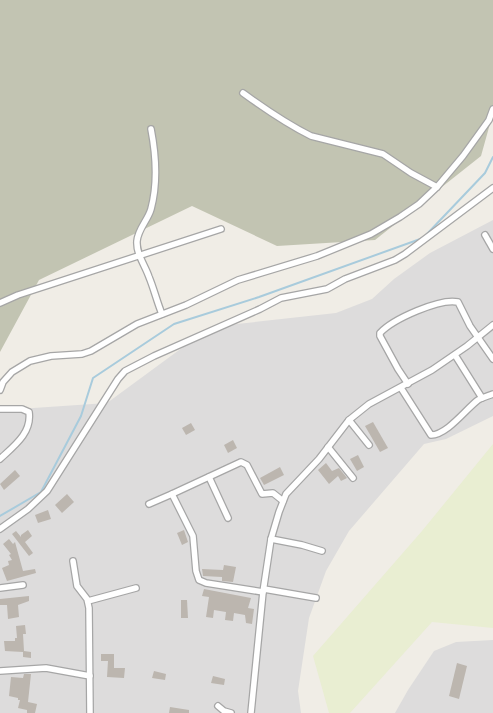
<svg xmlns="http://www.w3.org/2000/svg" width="493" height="713" viewBox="0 0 493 713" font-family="'PT Sans',sans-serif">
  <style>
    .residential { fill: #dddcdc }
    .construction { fill: #c2c4b2 }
    .farmland { fill: #e9eed2 }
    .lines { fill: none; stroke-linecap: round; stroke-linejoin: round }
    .stream { stroke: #a8cbdc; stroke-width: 2 }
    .building { fill: #bcb6af }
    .street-casing { stroke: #a6a6a6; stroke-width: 8 }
    .street { stroke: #fff; stroke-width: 5.5 }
  </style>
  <rect width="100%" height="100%" fill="#f0ede6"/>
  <g class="residential">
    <polygon points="493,220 493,416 446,439 424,444 349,531 326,571 309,618 298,691 301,713 0,713 0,413 4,410 107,403 190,342 212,331 237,324 336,313 372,299 394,279 430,253"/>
    <polygon points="493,640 493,713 395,713 408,690 434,651 456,642"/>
  </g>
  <polygon class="construction" points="0,0 493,0 493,113 481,156 375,240 277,246 192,206 39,280 0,352"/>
  <polygon class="farmland" points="493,444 493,628 432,622 350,713 329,713 313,656 422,531"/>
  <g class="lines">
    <g class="stream">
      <polyline points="426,235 485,173 493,157"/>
      <polyline points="0,516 41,492 81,416 93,378 174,324 259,297 423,238"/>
    </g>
  </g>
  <g class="building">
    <polygon points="373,422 388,448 380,452 365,426"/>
    <polygon points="191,423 195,430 186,435 182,428"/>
    <polygon points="233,440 237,448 228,453 224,445"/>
    <polygon points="358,455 364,467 357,471 350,459"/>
    <polygon points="326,463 332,471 339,468 347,478 341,481 338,476 329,484 318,470"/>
    <polygon points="280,467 284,475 264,485 260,478"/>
    <polygon points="15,470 20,476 4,490 0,484"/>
    <polygon points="67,494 74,502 62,513 55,505"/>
    <polygon points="48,510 51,519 38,523 35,515"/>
    <polygon points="28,530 32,536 25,542 33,553 29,556 12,534 16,531 21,537 21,535"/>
    <polygon points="184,530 188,542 182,545 177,533"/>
    <polygon points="9,539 13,544 15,542 23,571 35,569 36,573 7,581 2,568 9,565 8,561 12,560 9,555 11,554 3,544"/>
    <polygon points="224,565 236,567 233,582 222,581 222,577 203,576 202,569 223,570"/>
    <polygon points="204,589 251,598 248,608 254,609 252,624 246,623 245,615 234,613 233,621 225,620 226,612 214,610 213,618 206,617 209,597 202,596"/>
    <polygon points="29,596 29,601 18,605 19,617 8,619 7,605 0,605 0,599"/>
    <polygon points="181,600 187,600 188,618 181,618"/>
    <polygon points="25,625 26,634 23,634 24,651 31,652 31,658 23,657 23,652 5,651 4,641 15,641 15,638 17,638 16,626"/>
    <polygon points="101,654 114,654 114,668 125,668 124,678 107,677 108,661 101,661"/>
    <polygon points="457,663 467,666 459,699 449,696"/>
    <polygon points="154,671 166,674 165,680 152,678"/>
    <polygon points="24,674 31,674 28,702 37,704 35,713 27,713 27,710 18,708 20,700 18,700 18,698 9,696 11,677 23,678"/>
    <polygon points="213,676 225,679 224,685 211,683"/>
    <polygon points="170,707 189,710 189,713 169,713"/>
  </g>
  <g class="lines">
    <defs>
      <g id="street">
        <path d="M243,93C265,109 287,124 311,136L383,154L411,173L437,187"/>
        <path d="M151,129C156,155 158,183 151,209C148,220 138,229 137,241C136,254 145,265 149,277C154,289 157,302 162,314"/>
        <polyline points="485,235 493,249"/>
        <polyline points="0,303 18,295 221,229"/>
        <polyline points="455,355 482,398"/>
        <path d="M408,384L398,369L380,336V333C393,319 440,298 458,302L470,326L493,359"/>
        <path d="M401,388L431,435C447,435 466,409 478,400C483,397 488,396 493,394"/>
        <polyline points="0,390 3,382 12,372 30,361 51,356 82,354 91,351 137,324 186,305 238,280 317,256 371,234 400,217 419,204 437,187 463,156 489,120 493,109"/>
        <path d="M0,409H22L29,412C32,433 14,446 0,459"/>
        <polyline points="349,420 369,445"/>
        <polyline points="328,447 353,478"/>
        <polyline points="209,477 228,518"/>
        <polyline points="172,494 193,536 196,571 199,580 206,583 263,592"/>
        <polyline points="149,504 172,494 241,462 247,465 262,494 273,493 283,501"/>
        <polyline points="0,529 28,509 47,491 118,379 125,371 154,356 260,309 281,298 327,289 345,279 395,260 405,254 493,188"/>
        <polyline points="271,539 302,545 322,551"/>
        <polyline points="73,561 77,586 87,599 89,608 90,713"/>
        <polyline points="0,588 23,585"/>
        <polyline points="264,589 316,598"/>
        <polyline points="88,601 136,588"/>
        <polyline points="0,671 46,668 90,676"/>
        <polyline points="218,706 224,711 231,713"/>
        <polyline points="251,713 263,592 271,539 279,512 286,494 319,459 349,420 369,404 432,370 467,346 493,325"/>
      </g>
    </defs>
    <use href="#street" class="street-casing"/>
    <use href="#street" class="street"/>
  </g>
</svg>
